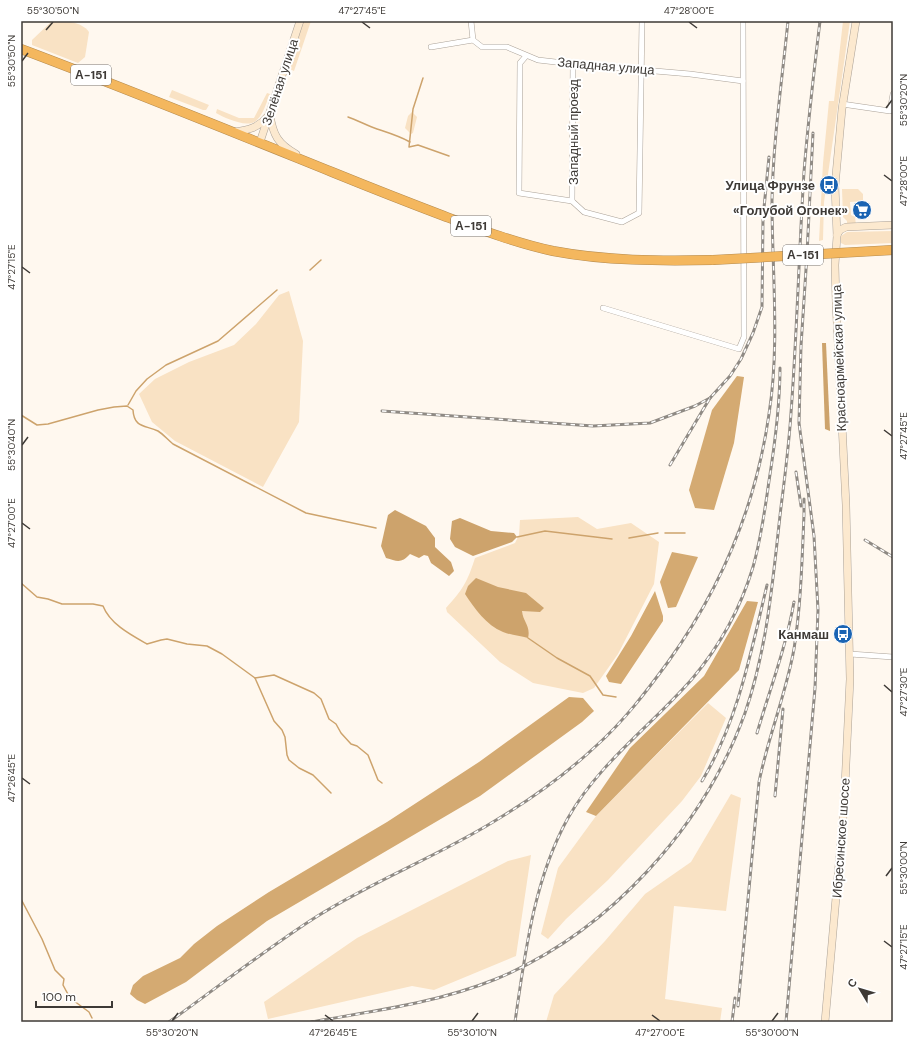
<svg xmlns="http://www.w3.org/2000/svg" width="914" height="1043" viewBox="0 0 914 1043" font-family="'DM Sans',sans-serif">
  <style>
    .green { fill: #f9e2c4 }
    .forest { fill: #d4aa72 }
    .water { fill: #cda36c }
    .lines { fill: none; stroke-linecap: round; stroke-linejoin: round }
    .stream { stroke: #cda36c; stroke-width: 1.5 }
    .street-casing { stroke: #aba298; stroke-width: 6 }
    .secondary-casing { stroke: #aba298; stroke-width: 8 }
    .highway-casing { stroke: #b48b50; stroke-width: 10 }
    .street { stroke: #fff; stroke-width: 5 }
    .secondary { stroke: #fce9cf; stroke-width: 7 }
    .highway { stroke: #f4b75e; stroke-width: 9 }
    .rail-casing { stroke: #8f8a84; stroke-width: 3 }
    .rail { stroke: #fff; stroke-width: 1.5; stroke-dasharray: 4.5; stroke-linecap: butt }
    .highway-bridge-casing { stroke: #b48b50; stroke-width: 10; stroke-linecap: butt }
    .highway-bridge { stroke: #f4b75e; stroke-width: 9 }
    .ticks { fill: none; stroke: #3e3a36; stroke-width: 1.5 }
    .labels { text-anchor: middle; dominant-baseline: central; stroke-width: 4; stroke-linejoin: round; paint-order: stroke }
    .shield { fill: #fff; stroke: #787572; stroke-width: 1 }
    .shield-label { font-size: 12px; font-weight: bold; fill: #3e3a36 }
    .street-label { font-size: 13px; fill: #3e3a36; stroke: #fff }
    .poi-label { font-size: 13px; font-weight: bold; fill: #3e3a36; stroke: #fff; text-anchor: end }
    .neatline { fill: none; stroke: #3e3a36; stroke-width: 1.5 }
    .ticks-label { font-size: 10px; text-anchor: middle; fill: #3e3a36 }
  </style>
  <rect width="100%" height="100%" fill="#fff8ef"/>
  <g class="green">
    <path d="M52,21C65,21 81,21 89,32L85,57L78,63L32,45V40Z"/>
    <polygon points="303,21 311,21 294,71 288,68"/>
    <polygon points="843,21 850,21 824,202 823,240 819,241 823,163 829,101 834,101"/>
    <polygon points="172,90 209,105 206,110 203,110 169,97"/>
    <path d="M267,93L270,94C266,103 264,113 257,120C248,129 225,118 216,113L217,109L239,118H254Z"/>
    <polygon points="412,112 417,117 413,133 411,134 405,128 408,116"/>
    <polygon points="842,189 858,189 863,194 863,201 850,202 851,215 855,217 856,225 847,225 847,221 843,217"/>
    <polygon points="893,231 893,243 845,245 841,243 841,236 847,232"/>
    <polygon points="289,291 303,341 299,422 263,487 175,441 152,422 139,394 155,379 189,362 234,345 256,324 279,295"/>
    <path d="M578,517L597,529L631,523L659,542L654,584L618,654L594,688L583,693L533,683L500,662L447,612L446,608C463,589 467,583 475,558L515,543L519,535L520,520Z"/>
    <polygon points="708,703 726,718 701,776 682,801 608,880 566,919 548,939 541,934 558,868 596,816"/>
    <polygon points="731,794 741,798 726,911 674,906 665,999 722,1008 720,1022 546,1022 554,995 605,941 645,894 691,862"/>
    <polygon points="531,855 516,956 434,990 412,986 268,1019 264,1002 357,938 508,861"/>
  </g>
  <g class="forest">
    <polygon points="737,376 744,377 734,443 714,510 695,508 689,490 712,410"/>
    <polygon points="672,552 698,557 676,607 668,608 660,582"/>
    <polygon points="655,591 663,616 663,621 621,684 609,682 606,676 631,636"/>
    <polygon points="747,601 758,602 739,670 596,816 586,812 630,748 704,676"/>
    <polygon points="569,697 583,698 594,711 582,722 480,796 267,921 186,982 145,1004 137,1000 130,994 133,985 143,976 180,958 194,944 217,926 269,892 387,822 479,762"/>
  </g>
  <g class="water">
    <polygon points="822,343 826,343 830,431 825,429"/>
    <path d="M395,510L426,526L435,538V547L451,562L454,571L449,576L431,563L428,556L424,555L419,558L410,554C401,564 397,561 386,558L381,546L388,515Z"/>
    <polygon points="460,518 491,531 514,533 517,537 512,542 473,556 455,547 450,539 452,521"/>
    <path d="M476,578L498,587L526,593L544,608L540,612L522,611C523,622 531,626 528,638C520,636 511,635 503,632C486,625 475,609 465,594L468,586Z"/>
  </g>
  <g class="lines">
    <g class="stream">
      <polyline points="423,78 413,109 409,147 418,145 449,156"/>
      <path d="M348,117C357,120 368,126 377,129C389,133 399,136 410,142"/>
      <polyline points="310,270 321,260"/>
      <polyline points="128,405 136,391 147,379 166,365 218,341 277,290"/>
      <path d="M21,415L37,425L48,424L98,410L114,407L127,406L133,410C134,428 145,425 158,431C163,434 168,440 173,444L306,513L376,528"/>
      <polyline points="665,533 685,533"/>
      <polyline points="517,537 545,531 612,539"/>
      <polyline points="629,538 658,533"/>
      <path d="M21,583L37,597L48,599L62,604H93L103,606C110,624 131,635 147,644L161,640L167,639L187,644L207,646L222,654L255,678L274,721L282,730L285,737L287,755L289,760L299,768L313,775L331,793"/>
      <polyline points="528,638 557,658 590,676 603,695 616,697"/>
      <polyline points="255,678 274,675 314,693 321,699 329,719 336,724 341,733 351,744 357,746 368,755 378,780 382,783"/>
      <polyline points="21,899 42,939 55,970 64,979 63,985 70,998 89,1012 92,1018"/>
    </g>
    <defs>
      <g id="street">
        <polyline points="473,40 482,47 507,47 538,60 573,64 690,74 743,81"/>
        <polyline points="431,47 473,40 471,21"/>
        <polyline points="526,56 520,63 519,193 572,201 584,212 622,222 639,213 642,21"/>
        <polyline points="842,104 890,111 893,94"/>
        <polyline points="572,201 573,64"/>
        <polyline points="603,308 739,349 744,337 743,21"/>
        <polyline points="850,654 893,657"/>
      </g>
      <g id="secondary">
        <path d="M270,115C273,135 278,144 296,154"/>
        <path d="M233,132C249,130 258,128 268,116"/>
        <polyline points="260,142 300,21"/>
        <polyline points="837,235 840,230 846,227 893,225"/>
        <polyline points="825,1022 844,807 850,679 846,505 836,303 835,265 837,236 835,186 842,109 856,21"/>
      </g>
      <path id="highway" d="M21,49C125,88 228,130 332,172C369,187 407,202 444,216C479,229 516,243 553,251C606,261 659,261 713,260"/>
    </defs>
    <use href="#street" class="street-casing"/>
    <use href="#secondary" class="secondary-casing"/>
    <use href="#highway" class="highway-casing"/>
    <use href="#street" class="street"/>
    <use href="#secondary" class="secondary"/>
    <use href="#highway" class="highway"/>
    <defs>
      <g id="rail">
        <polyline points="382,411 593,426 650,423 695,406 710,398"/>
        <polyline points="670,465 710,398 730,376 741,359 753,333 762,307 763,218 769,157"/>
        <polyline points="796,472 801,506"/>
        <polyline points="865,540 893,557"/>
        <path d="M757,733C770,689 786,647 794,602"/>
        <path d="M702,781C738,721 751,652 767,585"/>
        <polyline points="775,796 783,709"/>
        <path d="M738,1006L759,782C768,737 786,694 794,649C801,605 802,560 804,515V499"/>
        <path d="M169,1022C218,987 266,949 316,917C373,881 436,857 493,822C530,800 565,775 596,746C624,721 646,692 668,662C722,587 756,506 769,414C780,344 772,272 772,201C773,141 782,81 788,21"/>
        <path d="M311,1022C374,1011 437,1003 496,979C609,932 704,827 745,713C768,647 773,576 781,507C785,476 789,444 791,413C797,333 799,252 804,172C808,122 814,71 820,21"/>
        <path d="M515,1022C525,953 534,879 568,818C599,763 651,726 692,679C719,647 741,607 753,567C761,539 765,510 769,481C775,443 780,406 780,368"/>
        <polyline points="732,1022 735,998"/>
        <polyline points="786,1022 815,688 818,610 814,536 799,423 801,346 807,254 813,133"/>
      </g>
    </defs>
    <use href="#rail" class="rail-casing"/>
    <use href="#rail" class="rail"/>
    <defs>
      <polyline id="highway-bridge" points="713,260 893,250"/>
    </defs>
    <use href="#highway-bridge" class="highway-bridge-casing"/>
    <use href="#highway-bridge" class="highway-bridge"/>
  </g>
  <path class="ticks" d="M362,22L370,28M689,22L697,28M46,30L53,22M22,61L28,53M886,108L892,100M884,175L892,181M22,267L30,273M884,430L892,436M22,445L28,437M22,523L30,529M884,685L892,692M22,778L30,784M886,876L892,868M884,941L892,947M325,1015L333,1021M652,1015L660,1021M172,1021L178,1013M472,1021L478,1013M772,1021L778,1013"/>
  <defs>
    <symbol id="bus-disc" viewBox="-11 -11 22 22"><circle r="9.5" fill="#1b64b3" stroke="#fff"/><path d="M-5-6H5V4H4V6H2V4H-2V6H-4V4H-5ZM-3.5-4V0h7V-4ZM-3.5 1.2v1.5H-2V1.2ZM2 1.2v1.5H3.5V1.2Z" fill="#fff"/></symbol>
    <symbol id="supermarket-disc" viewBox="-11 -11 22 22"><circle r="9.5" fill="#1b64b3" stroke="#fff"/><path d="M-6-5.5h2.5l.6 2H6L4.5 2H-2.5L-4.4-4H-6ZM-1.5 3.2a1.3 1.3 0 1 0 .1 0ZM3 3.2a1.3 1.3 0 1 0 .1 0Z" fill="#fff"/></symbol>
  </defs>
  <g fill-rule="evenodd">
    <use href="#bus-disc" x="818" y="174" width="22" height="22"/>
    <use href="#supermarket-disc" x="851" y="199" width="22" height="22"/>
    <use href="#bus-disc" x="832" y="623" width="22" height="22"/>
  </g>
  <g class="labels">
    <g class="shield">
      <rect x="71" y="65" width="40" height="20" rx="3"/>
      <rect x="451" y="216" width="40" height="20" rx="3"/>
      <rect x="783" y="245" width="40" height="20" rx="3"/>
    </g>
    <g class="shield-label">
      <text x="91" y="75">А-151</text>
      <text x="471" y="226">А-151</text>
      <text x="803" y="255">А-151</text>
    </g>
    <g class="street-label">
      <text transform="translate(606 66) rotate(5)">Западная улица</text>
      <text transform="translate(280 82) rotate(-72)">Зелёная улица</text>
      <text transform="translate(573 132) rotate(-90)">Западный проезд</text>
      <text transform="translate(839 358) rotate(-92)">Красноармейская улица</text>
      <text transform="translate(841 838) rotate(-86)">Ибресинское шоссе</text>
    </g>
    <g class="poi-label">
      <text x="815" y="185">Улица Фрунзе</text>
      <text x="848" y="210">«Голубой Огонек»</text>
      <text x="829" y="634">Канмаш</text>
    </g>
  </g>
  <rect width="914" height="1043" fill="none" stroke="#ffffff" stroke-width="44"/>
  <g transform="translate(860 989) rotate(308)" stroke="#ffffff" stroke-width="3" paint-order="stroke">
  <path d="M0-3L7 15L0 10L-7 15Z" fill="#3e3a36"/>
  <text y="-6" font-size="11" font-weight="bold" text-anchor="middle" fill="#3e3a36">С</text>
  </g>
  <path d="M36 1001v6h76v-6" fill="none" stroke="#3e3a36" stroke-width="2"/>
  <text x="42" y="1001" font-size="12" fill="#3e3a36" stroke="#ffffff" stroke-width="3" paint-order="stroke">100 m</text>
  <rect x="22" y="22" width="870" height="999" class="neatline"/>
  <g class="ticks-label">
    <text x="53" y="14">55°30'50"N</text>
    <text x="362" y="14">47°27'45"E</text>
    <text x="689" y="14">47°28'00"E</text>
    <text transform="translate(11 61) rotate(-90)" y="4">55°30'50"N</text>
    <text transform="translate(903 100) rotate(-90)" y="4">55°30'20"N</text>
    <text transform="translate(903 181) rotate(-90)" y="4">47°28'00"E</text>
    <text transform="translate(11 267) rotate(-90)" y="4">47°27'15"E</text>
    <text transform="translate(903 436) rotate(-90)" y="4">47°27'45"E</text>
    <text transform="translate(11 445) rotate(-90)" y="4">55°30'40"N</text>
    <text transform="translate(11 523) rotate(-90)" y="4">47°27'00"E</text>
    <text transform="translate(903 692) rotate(-90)" y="4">47°27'30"E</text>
    <text transform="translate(11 778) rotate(-90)" y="4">47°26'45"E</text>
    <text transform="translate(903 868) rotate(-90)" y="4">55°30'00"N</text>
    <text transform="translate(903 947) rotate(-90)" y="4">47°27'15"E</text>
    <text x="172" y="1036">55°30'20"N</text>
    <text x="333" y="1036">47°26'45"E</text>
    <text x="472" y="1036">55°30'10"N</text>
    <text x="660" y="1036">47°27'00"E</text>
    <text x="772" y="1036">55°30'00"N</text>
  </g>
</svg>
